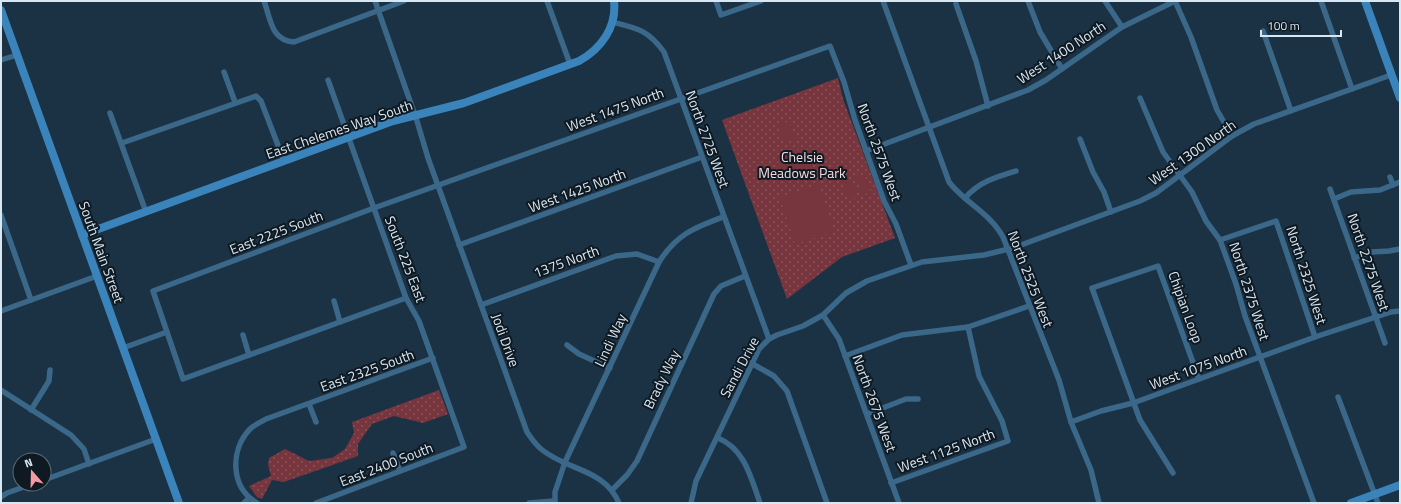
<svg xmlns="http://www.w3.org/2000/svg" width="1401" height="504" viewBox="0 0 1401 504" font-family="'Titillium Web',sans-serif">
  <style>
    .park { fill: url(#park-dots) }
    .pitch { fill: #77353e }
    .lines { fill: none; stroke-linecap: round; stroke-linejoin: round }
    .street { stroke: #3b6789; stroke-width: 5.5 }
    .secondary { stroke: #3a84bb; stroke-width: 8 }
    .labels { text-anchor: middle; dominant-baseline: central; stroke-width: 4; stroke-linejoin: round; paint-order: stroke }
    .street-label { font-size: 14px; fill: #d9e7f3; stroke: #0e1921 }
    .park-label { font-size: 14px; fill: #f3dbdd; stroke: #0e1921 }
  </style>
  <defs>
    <pattern id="park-dots" width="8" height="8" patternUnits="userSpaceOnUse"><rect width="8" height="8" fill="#77353e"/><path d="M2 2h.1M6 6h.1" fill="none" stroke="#8a525a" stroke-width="1.8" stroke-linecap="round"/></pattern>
  </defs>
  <rect width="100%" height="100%" fill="#1a3244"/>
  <g class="park">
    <polygon points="838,78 843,99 895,238 842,257 787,299 722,120"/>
    <polygon points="439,390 448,414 423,423 394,416 372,424 358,444 358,456 284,482 272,480 262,499 257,497 249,486 271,476 268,464 269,458 285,449 309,461 332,458 345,449 354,433 352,422"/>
  </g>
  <g class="pitch">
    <polygon points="789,121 795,139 784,143 778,125"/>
    <polygon points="802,149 809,170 797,175 790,153"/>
    <polygon points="788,153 795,175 784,179 777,157"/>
    <polygon points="864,174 871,192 862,195 856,177"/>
    <polygon points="851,179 857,197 849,200 842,182"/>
    <polygon points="819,185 834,232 795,244 780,198"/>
  </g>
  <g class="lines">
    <g class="street">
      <path d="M264,1C271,20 271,40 294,42L404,1"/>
      <path d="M375,1L417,121L428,158L527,432C531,438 535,444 541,449C567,471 604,468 619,503"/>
      <polyline points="547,1 570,64"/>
      <polyline points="716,1 721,15 761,1"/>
      <path d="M883,1L949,182C965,203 990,213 1003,237L1059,380L1071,422L1091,470L1099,503"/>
      <polyline points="1028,1 1040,32 1062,69"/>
      <polyline points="1105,1 1122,27"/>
      <polyline points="1175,1 1191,37 1217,110 1232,136"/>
      <polyline points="1321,1 1352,89"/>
      <polyline points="956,4 976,61 988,106"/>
      <path d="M612,22C637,28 648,30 664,52L769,339"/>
      <polyline points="1263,31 1291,111"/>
      <polyline points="1,60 17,55"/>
      <polyline points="224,72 235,102"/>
      <polyline points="1140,98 1163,152 1192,192 1206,221 1220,240 1236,284 1245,316 1314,503"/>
      <polyline points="110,113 146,212"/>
      <polyline points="1080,139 1093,172 1104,192 1111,212"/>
      <polyline points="122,143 256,96 261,101 284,161"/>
      <polyline points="866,151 1028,90 1046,80 1122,27 1175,1"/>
      <polyline points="1390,177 1393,185"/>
      <polyline points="1330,189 1385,343"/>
      <path d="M965,198C979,182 996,177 1016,171"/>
      <polyline points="1334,199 1351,192 1380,190 1400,182"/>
      <polyline points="1,215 31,300"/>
      <polyline points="1220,240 1276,221 1315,337"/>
      <polyline points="459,245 702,157"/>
      <polyline points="1354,258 1372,252 1389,251 1400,249"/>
      <polyline points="406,298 183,379 153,291 374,208 830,46 844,82 855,120 884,201 896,224 911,265"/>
      <polyline points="334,301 340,322"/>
      <polyline points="481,305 616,256 637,254 659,262"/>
      <polyline points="1,311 97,276"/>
      <polyline points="823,315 839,339 899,503"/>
      <polyline points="243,335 249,355"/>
      <polyline points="567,345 579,354 610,368"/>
      <polyline points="123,348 167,332"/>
      <polyline points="845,356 902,335 968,327 1029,306"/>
      <polyline points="751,363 774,376 787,391 827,503"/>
      <polyline points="1,390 71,435 84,449 89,464"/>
      <polyline points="1338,397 1378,503"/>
      <polyline points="309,404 316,422"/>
      <polyline points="31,410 49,381 50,370"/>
      <polyline points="867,414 906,399 918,399"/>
      <polyline points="1071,422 1101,411 1133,403 1315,337 1391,312 1400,311"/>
      <path d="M718,438C745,449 751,478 760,503"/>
      <polyline points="393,453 400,471"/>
      <polyline points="1173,473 1140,420 1092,288 1158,266 1199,379"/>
      <polyline points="44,480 156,439"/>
      <polyline points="891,483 1008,441 1002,421 979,376 968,327"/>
      <polyline points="612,490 627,475 637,461 714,294 721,286 745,276"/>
      <polyline points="1,497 7,493 32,484"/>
      <polyline points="244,503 249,498"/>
      <path d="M257,503C230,487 230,450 250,429C254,425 261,422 266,419L433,358"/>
      <polyline points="316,503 464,447 419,321 406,298 328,80"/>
      <polyline points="529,503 554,501"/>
      <path d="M555,503V492L565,462L659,262C677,234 694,228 723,217"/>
      <polyline points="691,503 696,481 759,349 769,339 777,335 803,326 823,315 846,293 867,281 922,262 984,255 1013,248 1140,201 1156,193 1232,136 1254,124 1391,75"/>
    </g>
    <g class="secondary">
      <polyline points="1365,1 1400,98"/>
      <polyline points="1,10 179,503"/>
      <path d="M82,235L393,121L464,103L579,61C601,49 617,27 614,1"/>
      <polyline points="1351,503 1400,485"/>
    </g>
  </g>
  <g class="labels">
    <g class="street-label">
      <text transform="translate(1061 52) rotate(-33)">West 1400 North</text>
      <text transform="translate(615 109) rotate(-20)">West 1475 North</text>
      <text transform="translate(339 129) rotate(-19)">East Chelemes Way South</text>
      <text transform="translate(708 139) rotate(70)">North 2725 West</text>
      <text transform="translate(880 152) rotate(70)">North 2575 West</text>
      <text transform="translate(1192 152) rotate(-35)">West 1300 North</text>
      <text transform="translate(577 190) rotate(-20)">West 1425 North</text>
      <text transform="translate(276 232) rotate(-21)">East 2225 South</text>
      <text transform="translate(102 252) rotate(70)">South Main Street</text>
      <text transform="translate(406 259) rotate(69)">South 225 East</text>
      <text transform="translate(566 261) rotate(-20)">1375 North</text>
      <text transform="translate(1369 262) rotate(71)">North 2275 West</text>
      <text transform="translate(1307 275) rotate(72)">North 2325 West</text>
      <text transform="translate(1031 279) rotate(69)">North 2525 West</text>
      <text transform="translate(1250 291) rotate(72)">North 2375 West</text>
      <text transform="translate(1186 307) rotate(70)">Chipian Loop</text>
      <text transform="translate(506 340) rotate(70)">Jodi Drive</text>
      <text transform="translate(610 340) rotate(-65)">Lindi Way</text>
      <text transform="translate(739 367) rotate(-62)">Sandi Drive</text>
      <text transform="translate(1198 367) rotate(-20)">West 1075 North</text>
      <text transform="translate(367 370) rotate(-20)">East 2325 South</text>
      <text transform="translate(661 379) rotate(-64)">Brady Way</text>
      <text transform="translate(875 403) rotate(70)">North 2675 West</text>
      <text transform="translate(946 450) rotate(-20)">West 1125 North</text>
      <text transform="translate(386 464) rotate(-21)">East 2400 South</text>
    </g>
    <g class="park-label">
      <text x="802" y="156">Chelsie<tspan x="802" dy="16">Meadows Park</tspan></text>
    </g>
  </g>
  <rect width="1401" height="504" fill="none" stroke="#d9e7f3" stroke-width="4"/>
  <g transform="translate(32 472) rotate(340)"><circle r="19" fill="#0e1921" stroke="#5f6b75"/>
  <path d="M0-3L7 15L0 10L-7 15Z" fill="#f49aa3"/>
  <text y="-6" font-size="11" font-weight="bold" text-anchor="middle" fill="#d9e7f3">N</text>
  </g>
  <path d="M1261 30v6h80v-6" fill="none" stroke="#d9e7f3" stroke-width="2"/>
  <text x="1267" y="30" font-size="12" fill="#d9e7f3" stroke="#0e1921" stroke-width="3" paint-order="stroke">100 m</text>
</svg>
